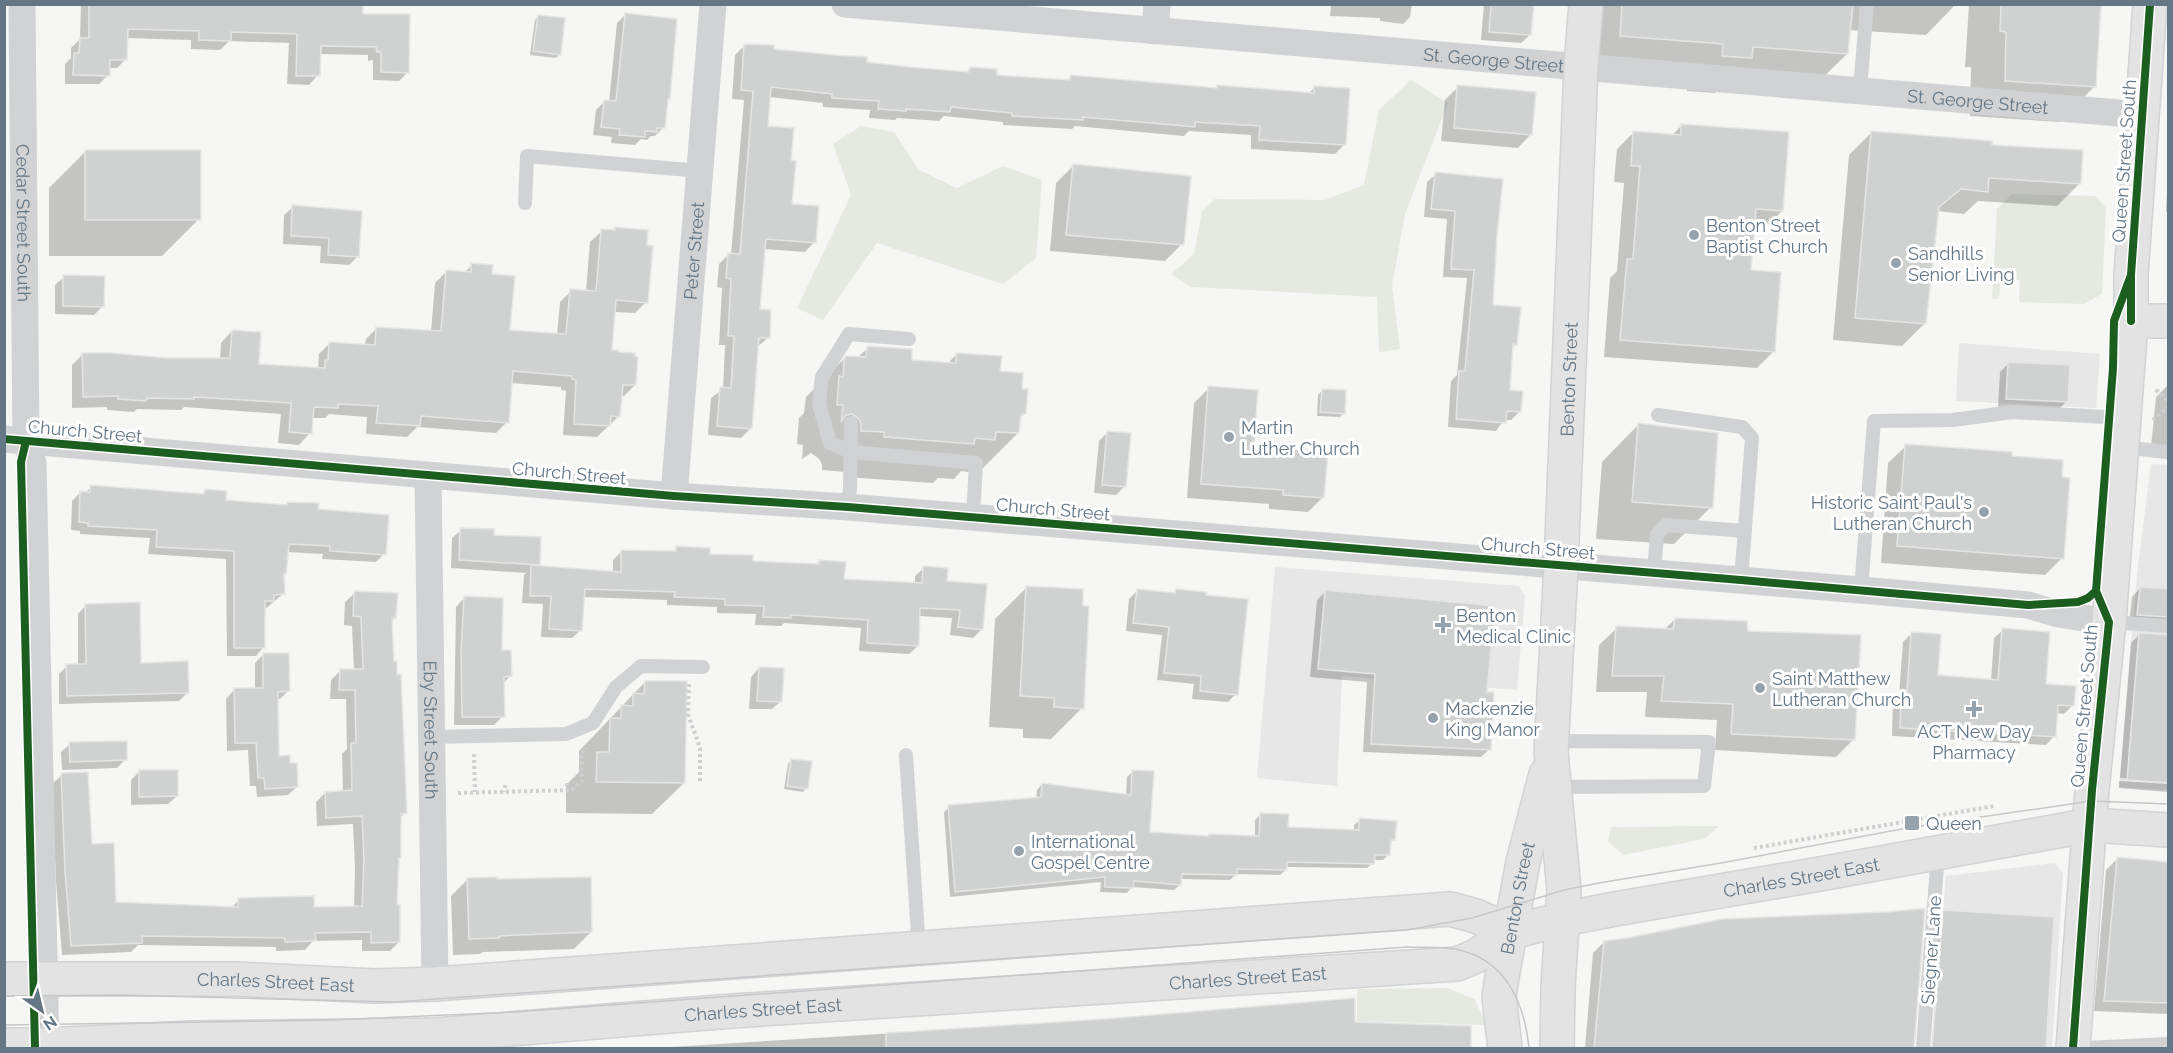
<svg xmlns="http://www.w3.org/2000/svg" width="2173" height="1053" viewBox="0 0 2173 1053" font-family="Raleway,sans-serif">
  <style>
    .built { fill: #e6e7e6 }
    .green { fill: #e5e9e2 }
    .shadow { fill: #0003 }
    .building { fill: #d0d2d2; stroke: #e5e5e4; stroke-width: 1.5 }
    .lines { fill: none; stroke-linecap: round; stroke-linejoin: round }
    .secondary-casing { stroke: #d1d3d4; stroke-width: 36 }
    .path { stroke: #cecfcf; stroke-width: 4; stroke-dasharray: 3 3; stroke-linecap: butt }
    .lane { stroke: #d1d2d3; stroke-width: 14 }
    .street { stroke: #d1d2d3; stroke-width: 27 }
    .secondary { stroke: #e3e3e4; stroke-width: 33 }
    .tram { stroke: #c6c7c8; stroke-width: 1.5 }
    .cycleway-casing { stroke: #fff; stroke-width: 11 }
    .cycleway { stroke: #1b5e20; stroke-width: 8 }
    .poi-dot { fill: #96a3ad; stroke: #fff; stroke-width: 2 }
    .labels { text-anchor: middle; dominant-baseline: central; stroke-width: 6; stroke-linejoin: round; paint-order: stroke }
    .street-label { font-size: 18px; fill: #637787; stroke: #fff }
    .poi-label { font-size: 18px; fill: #637787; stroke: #fff; text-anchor: start }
  </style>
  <rect width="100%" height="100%" fill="#f6f6f4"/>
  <g class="built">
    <polygon points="1959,343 2100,354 2096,408 1956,401"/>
    <polygon points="2151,464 2168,465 2168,790 2119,787 2137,575"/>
    <polygon points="1275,567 1519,586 1525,596 1517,690 1342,676 1337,786 1257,778"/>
    <polygon points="2055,863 2063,873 2052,1048 1931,1048 1946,876"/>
  </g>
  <g class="green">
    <polygon points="1411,80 1448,103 1405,214 1392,285 1400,349 1379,352 1377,297 1191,287 1171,274 1194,254 1202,211 1215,199 1325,200 1364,185 1379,110"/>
    <polygon points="861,126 894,132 919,170 957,188 1003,166 1042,180 1036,258 1003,284 877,243 823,320 797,308 851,195 833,144"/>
    <polygon points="2012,194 2095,196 2106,208 2102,294 2084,304 2019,302 2020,280 2001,279 1999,298 1992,299 1997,209"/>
    <polygon points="1719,826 1704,839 1623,855 1608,841 1611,827"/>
    <polygon points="1448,988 1474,999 1487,1025 1357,1021 1357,989"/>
  </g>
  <g class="shadow">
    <polygon points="81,4 186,4 361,15 408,72 399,81 373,80 373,60 368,61 368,55 319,54 318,75 309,85 287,84 289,43 229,41 220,50 191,49 191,40 126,38 126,59 117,68 108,68 108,75 99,84 65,84 65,64 71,58 71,48 80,39"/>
    <polygon points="1331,4 1412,4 1410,17 1403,24 1380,21 1380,18 1330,16"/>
    <polygon points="1484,4 1533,4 1530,35 1521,43 1481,40"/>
    <polygon points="1590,4 1956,4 1926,35 1849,30 1847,54 1811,89 1726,82 1715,93 1687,91 1688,79 1585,71"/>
    <polygon points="1969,4 2100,4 2095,86 2059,122 1970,116 1971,67 1965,67"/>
    <polygon points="626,14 669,98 666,101 663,128 655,136 651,136 647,140 641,139 635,145 611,143 612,137 593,135 596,110 605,101 609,102 617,23"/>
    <polygon points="538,16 560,54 556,58 530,55 535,20"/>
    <polygon points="745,45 865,64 965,74 970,68 995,77 1067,81 1071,76 1215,90 1217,87 1308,94 1315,87 1344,145 1335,154 1251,149 1251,135 1189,131 1184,136 1075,126 1072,129 1003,125 1003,122 944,116 939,121 897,118 895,120 869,118 870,110 823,107 823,103 769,97 767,127 790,162 790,206 814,242 805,252 764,249 759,311 768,338 757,347 751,428 741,438 708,435 711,398 723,389 725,345 719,345 722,288 717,287 719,264 729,254 731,255 744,100 732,99 735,55"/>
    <polygon points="1458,87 1530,135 1518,148 1441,141 1445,100"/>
    <polygon points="1682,125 1782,211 1765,228 1753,227 1749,271 1774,351 1757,368 1604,357 1610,278 1617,271 1624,183 1614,182 1617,149 1634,132 1672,135"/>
    <polygon points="1872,132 1991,146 2080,183 2057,206 1978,201 1964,214 1937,211 1924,324 1902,346 1833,340 1849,155"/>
    <polygon points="85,152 199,219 162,256 49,256 49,188"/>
    <polygon points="1073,166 1182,244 1165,261 1050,251 1056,183"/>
    <polygon points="2168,172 2168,212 2166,212"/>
    <polygon points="1436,174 1496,235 1492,306 1516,344 1511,349 1508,391 1520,411 1511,420 1504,420 1496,431 1448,427 1451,381 1457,375 1467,278 1443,277 1447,219 1424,217 1427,182"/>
    <polygon points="293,207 358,256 349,265 320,263 321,246 283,244 284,215"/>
    <polygon points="616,229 646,302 635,313 613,312 610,351 635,385 624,396 620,396 619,416 597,437 563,435 566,391 561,390 561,387 511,383 507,422 496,433 417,427 407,437 366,434 367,417 329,414 325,418 312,418 310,433 299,445 278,443 281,414 184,407 181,410 137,409 134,412 107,410 107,407 72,408 72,365 83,354 167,359 220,360 221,343 232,331 257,365 318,369 319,354 330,343 365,345 366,339 377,328 431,332 435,283 447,271 464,273 472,265 490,275 509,331 557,335 560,302 571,291 586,292 590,242 602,231 613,232"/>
    <polygon points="64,277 103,306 94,315 55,314 55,285"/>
    <polygon points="868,348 910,361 947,364 957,354 999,373 1020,391 1024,414 1019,419 1018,433 978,473 961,471 954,479 938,478 933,483 845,477 845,472 822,470 822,464 819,459 811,453 802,459 803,445 797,444 799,418 804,413 806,397 846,357 857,358"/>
    <polygon points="2009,363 2067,401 2058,410 1998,407 2000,372"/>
    <polygon points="2168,385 2168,459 2150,457 2156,397"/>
    <polygon points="1209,388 1252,448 1323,497 1308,512 1269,509 1269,504 1187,498 1194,403"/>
    <polygon points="1322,391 1344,413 1340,417 1317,416 1318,395"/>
    <polygon points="1638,425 1711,507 1674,544 1596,539 1602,462"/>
    <polygon points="1108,432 1125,486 1116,495 1094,493 1099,441"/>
    <polygon points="1906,446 2062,558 2045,575 1881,563 1888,463"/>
    <polygon points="91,487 201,495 205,491 225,501 284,506 287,503 317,510 384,554 376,562 322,559 323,554 286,552 285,574 283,576 283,594 264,610 264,647 256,656 227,656 226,559 148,554 150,538 80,534 80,531 71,530 72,501 80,493 85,493"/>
    <polygon points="461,530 492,536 539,565 536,567 613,573 613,560 622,551 672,553 677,548 751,563 816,565 819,561 843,581 915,584 915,576 924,568 946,582 982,629 973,638 950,635 952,618 918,616 918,646 909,654 859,651 861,628 784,623 781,626 755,625 756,614 717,613 717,607 667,605 667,600 583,597 581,630 572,638 541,637 543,604 522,603 524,575 526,573 451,568 452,538"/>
    <polygon points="1026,588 1082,708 1051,739 1023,738 1023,729 989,727 995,619"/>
    <polygon points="2140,588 2168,591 2168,634 2168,630 2129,623 2132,597"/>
    <polygon points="1137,591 1173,594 1176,591 1236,694 1228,702 1192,699 1194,684 1157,680 1162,635 1126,631 1129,599"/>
    <polygon points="1326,591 1485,693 1490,749 1481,757 1363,752 1367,682 1310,677 1317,600"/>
    <polygon points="355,593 395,618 391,622 405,813 399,819 400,857 397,860 395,907 399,942 390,951 362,951 362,940 313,941 305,950 276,951 276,947 138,945 131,952 62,955 56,881 52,784 62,775 114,904 230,909 239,900 313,908 354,907 355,869 353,824 317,826 316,802 325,793 343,792 342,754 347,749 346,699 330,699 331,680 340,671 354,671 352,626 344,625 345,602"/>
    <polygon points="464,598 501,652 510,676 503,684 503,716 494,725 454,725 456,607"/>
    <polygon points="86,605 140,664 188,692 179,701 59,704 59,674 67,666 78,666 78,614"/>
    <polygon points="1675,619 1746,632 1853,740 1836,757 1715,750 1717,720 1645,717 1647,692 1596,692 1599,645 1617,628 1664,630"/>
    <polygon points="2003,630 2044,685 2073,705 2064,714 2056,713 2054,736 2046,745 1892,736 1893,701 1899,695 1903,642 1912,633 1936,676 1991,681 1994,638"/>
    <polygon points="2139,635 2168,781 2120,778 2131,643"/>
    <polygon points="263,655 288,691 280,699 276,699 277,757 297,787 288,795 257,797 256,786 250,786 248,750 227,751 226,699 234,690 255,690 255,663"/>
    <polygon points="759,668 781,701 772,709 749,709 751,677"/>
    <polygon points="645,682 684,783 652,814 566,813 566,785 579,772 579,751"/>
    <polygon points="70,744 126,759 117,768 62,770 61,752"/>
    <polygon points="791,760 806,788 803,792 784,789 788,764"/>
    <polygon points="1133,771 1148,833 1207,838 1255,838 1255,820 1260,815 1287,828 1354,831 1354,825 1360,820 1394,839 1389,844 1388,855 1383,860 1373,860 1373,863 1367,868 1286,867 1286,870 1280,875 1236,874 1230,880 1180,879 1180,885 1174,890 1132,887 1127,893 1100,892 1101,882 950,897 944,812 949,807 1036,799 1037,790 1042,784 1126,796 1127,777"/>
    <polygon points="139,772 177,796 168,804 131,805 131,780"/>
    <polygon points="2119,781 2168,784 2168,792 2119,788"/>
    <polygon points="2117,859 2168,864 2168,1014 2094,1011 2106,870"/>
    <polygon points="468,879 591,932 574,949 483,952 480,954 453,955 451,896"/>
    <polygon points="1943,912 2052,919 2045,1048 1938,1048 1936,992 1925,992 1930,925"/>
    <polygon points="1604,942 1911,987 1912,1048 1585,1048 1593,953"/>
    <polygon points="1105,1020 1353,1023 1470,1028 1469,1048 655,1048"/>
  </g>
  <g class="building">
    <polygon points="89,4 363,4 363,14 410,14 409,73 381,72 381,52 377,52 376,47 321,46 320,76 296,76 297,34 231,32 231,41 199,40 199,31 128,29 127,60 110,60 110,76 73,75 74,53 79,53 80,38 89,38"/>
    <polygon points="1491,4 1534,4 1531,35 1489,32"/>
    <polygon points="1622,4 1853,4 1848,54 1753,47 1752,58 1722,56 1723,44 1620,36"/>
    <polygon points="2001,4 2101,4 2096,87 2005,81 2006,32 2000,31"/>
    <polygon points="625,13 677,19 670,99 668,99 665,128 657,128 657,132 645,131 645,137 619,135 620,129 601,127 604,100 616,101"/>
    <polygon points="538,15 565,18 561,55 533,51"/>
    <polygon points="744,44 774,45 774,49 835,55 867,57 867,62 910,67 969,72 970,67 997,69 997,75 1070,80 1071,75 1217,88 1217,85 1314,93 1314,86 1350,88 1346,145 1259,140 1260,126 1195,122 1195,127 1083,117 1083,120 1012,116 1012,113 951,107 950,112 906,109 906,111 878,109 879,101 832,98 832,94 771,87 768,126 794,128 791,160 796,161 792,204 819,206 816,243 766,239 760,309 771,310 770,338 759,338 752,429 717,426 720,387 731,388 734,336 728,336 731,279 726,278 728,253 740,254 753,91 741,90"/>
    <polygon points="1457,85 1536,92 1532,135 1454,128"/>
    <polygon points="1681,124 1789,132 1783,211 1756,209 1751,270 1781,272 1775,352 1620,340 1627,259 1633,259 1640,166 1631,166 1633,131 1681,135"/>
    <polygon points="1871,131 1992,141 1992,145 2083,150 2081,184 1989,178 1988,192 1961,189 1939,207 1926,324 1855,318"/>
    <rect x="85" y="150" width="116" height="70"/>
    <polygon points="1073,164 1191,176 1184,245 1066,235"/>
    <polygon points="1435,172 1503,179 1497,235 1493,305 1521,307 1517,345 1513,344 1510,390 1523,391 1521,412 1507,411 1506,423 1456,419 1459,371 1465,371 1474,270 1451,269 1455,211 1431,209"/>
    <polygon points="292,205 362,211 359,257 328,255 329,238 291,236"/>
    <polygon points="615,227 648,230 647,245 653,246 648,303 616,300 612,350 618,350 618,352 635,353 635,356 638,357 636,385 623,385 620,417 611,416 610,426 574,424 576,380 572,379 572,376 513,371 509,423 421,416 420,426 376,423 378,406 338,404 338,408 314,407 312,434 289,432 291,403 194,397 194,399 147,398 146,401 118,399 118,396 83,397 82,353 111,353 167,358 230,358 232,330 261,332 259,364 325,368 325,360 328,360 329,342 375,345 376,327 441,331 446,270 471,272 471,263 493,265 492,274 515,276 510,330 566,334 570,289 596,291 601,229 615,230"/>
    <polygon points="63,275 105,276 104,307 63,306"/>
    <polygon points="867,346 912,349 912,360 956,363 956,353 1002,356 1000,371 1023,373 1022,389 1028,389 1026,414 1021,414 1019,433 996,432 995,440 975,438 974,444 884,437 884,432 861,431 861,424 859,419 852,414 846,415 841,422 843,405 837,405 839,376 843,377 844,359 846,356 866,357"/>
    <polygon points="2008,362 2070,365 2068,402 2006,399"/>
    <polygon points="1208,386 1258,390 1254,446 1328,452 1324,498 1283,495 1283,490 1201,484"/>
    <polygon points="1322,389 1346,390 1345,414 1320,412"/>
    <polygon points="1638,423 1718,433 1713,508 1632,502"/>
    <polygon points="1107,431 1131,433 1126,487 1102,485"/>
    <polygon points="1905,444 2012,452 2012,456 2063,460 2062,477 2070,478 2064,559 1897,546"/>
    <polygon points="90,485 204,494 205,489 227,491 226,500 287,505 287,502 319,503 318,509 389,515 386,555 330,551 330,546 289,544 286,574 284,574 285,594 274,595 274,601 265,601 265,648 234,648 234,551 156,547 157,530 88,526 88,523 79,522 80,491 90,492"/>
    <polygon points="460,528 494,529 494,535 541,537 540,565 459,560"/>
    <polygon points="676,546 710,548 710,554 753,555 753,561 819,564 819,560 846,562 844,579 922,583 923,566 948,568 947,581 987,584 983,630 958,627 960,610 920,608 919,646 867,643 868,620 791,615 791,618 763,617 764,606 725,605 725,599 674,597 675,592 585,589 582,631 549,629 551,596 530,596 531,565 621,572 621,550 676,551"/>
    <polygon points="1026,586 1083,589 1083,606 1089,606 1084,709 1054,707 1054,698 1020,696"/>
    <polygon points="2140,587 2169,589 2169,617 2137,615"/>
    <polygon points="1137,589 1175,593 1176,589 1206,592 1206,595 1248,599 1238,695 1200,691 1201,676 1164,673 1169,627 1133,623"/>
    <polygon points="1325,590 1495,606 1487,692 1494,692 1491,750 1371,744 1375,674 1318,669"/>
    <polygon points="354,591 398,593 396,618 392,618 394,661 397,661 397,675 401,674 407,813 401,814 401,858 399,858 397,905 400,905 400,942 371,943 371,932 315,933 316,941 285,942 285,938 142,936 142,943 71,946 65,871 61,773 88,772 92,844 114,843 116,902 238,907 238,898 314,896 314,907 362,906 364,859 362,816 326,818 325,792 352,790 351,743 356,743 355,690 339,690 340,669 363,669 361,617 353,616"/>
    <polygon points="464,596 503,598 502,650 511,650 512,676 504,677 505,717 462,717 461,651"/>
    <polygon points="140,602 141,663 188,661 189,693 67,696 66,664 86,664 85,604"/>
    <polygon points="1675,618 1747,621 1748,631 1861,635 1855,740 1731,734 1733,704 1661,701 1664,676 1612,676 1616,626 1673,629"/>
    <polygon points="2002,628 2050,632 2046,684 2076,686 2074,706 2058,705 2056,737 1900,728 1901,691 1907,692 1911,632 1941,634 1938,675 1998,680"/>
    <polygon points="2139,633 2169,635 2169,783 2127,780"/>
    <polygon points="263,653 289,653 290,691 278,692 279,756 290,755 290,763 297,763 298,787 265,789 264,778 258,778 256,743 235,743 234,688 263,688"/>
    <polygon points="759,667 784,668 782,702 757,701"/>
    <polygon points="645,681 687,681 685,783 596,782 597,752 609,752 610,718 621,718 621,705 633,706 633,693 644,694"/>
    <polygon points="127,741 127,760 70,762 69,742"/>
    <polygon points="791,759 812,761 808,789 787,786"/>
    <polygon points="139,770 178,770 178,796 139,797"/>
    <polygon points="1132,770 1154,771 1150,832 1208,836 1209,834 1259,836 1260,813 1289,814 1288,827 1359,830 1359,818 1397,821 1395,840 1391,840 1390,855 1375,855 1374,864 1287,862 1287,870 1237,869 1237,875 1182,874 1181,885 1134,881 1133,888 1105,887 1105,877 955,892 948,805 1041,797 1042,783 1131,795"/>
    <polygon points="2117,857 2169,862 2169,1003 2104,1001"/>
    <polygon points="497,877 497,879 591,877 592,932 499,936 499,938 469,939 467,878"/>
    <polygon points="1919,909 1925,909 1914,1048 1594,1048 1604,941 1627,938 1722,919 1887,912"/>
    <polygon points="1943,910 2054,917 2046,1048 1932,1048"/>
    <polygon points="1355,998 1355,1022 1471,1026 1471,1048 886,1048 886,1033 1105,1019"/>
  </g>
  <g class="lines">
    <defs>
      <g id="secondary">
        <polyline points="2131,321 2168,321"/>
        <path id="s5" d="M4,979H237L374,986L435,984L1450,909L1476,916L1512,932"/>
        <path id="s6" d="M4,1045H45L193,1038L436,1035L732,1011L1457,964L1476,956L1512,932L1563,919L1615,909L1820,874L2091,825L2168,830"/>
        <path id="s7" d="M1505,1048L1499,997L1502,977L1523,862L1546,774"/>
        <path id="s8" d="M1557,1048L1558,988L1564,890L1551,752L1561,565L1581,66L1586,4"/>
        <polyline points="2073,1048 2092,790 2109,622 2131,321 2131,275 2150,4"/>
      </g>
    </defs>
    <use href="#secondary" class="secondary-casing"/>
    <g class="path">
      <polyline points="2156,390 2168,401"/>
      <polyline points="2153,420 2168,407"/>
      <polyline points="689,684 688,714 700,748 700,782"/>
      <polyline points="474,754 475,792"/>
      <polyline points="567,783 567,790"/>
      <polyline points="505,785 505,792"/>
      <polyline points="458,793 572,790 582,781 581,754 587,748"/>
      <polyline points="1754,848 1994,806"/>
    </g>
    <g class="lane">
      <polyline points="1860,90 1867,4"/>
      <polyline points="525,203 527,156 700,171"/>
      <polyline points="909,339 849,334 822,377 819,404 830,443 851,452 976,463 973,517"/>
      <polyline points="1658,415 1742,427 1752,438 1741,580"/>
      <polyline points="2121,447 2168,452"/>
      <polyline points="848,507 850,489 851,423"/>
      <polyline points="1654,573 1657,534 1666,525 1745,531"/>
      <polyline points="1861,590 1874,421 1953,420 2012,412 2124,418"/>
      <polyline points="2109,622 2168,626"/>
      <polyline points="431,737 566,734 593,723 616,687 641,666 703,667"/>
      <polyline points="1552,741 1709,742 1704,786 1555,787"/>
      <polyline points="906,755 919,949"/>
      <polyline points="1923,1048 1938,854"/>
      <polyline points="2086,1048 2168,1044"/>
    </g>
    <g class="street">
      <path id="s1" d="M22,4L26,441L33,463L46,1048"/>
      <path id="s2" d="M845,4L2142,115"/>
      <polyline points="1155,31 1157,4"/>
      <polyline points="4,439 674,496 848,507 1861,590 2028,605 2058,614 2109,622"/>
      <path id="s3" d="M428,476L435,984"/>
      <path id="s4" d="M674,496L713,4"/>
    </g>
    <use href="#secondary" class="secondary"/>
    <g class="tram">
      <polyline points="4,996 120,995 394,1002 1407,930 1472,918 1564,890 1599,883 1721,863 1907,828 2091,801 2168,804"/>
      <path d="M4,1025L332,1020L515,1012L1407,947C1425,948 1446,946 1463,951C1508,963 1525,1007 1529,1048"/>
    </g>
    <defs>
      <g id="cycleway">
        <polyline points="2131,321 2131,275 2150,4"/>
        <polyline points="4,439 674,496 848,507 1741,580 2028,605 2078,602 2088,598 2096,591"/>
        <polyline points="26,441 21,462 35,1048"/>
        <polyline points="2073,1048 2092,790 2109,622 2096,591 2113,368 2114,321 2131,275"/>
      </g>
    </defs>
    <use href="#cycleway" class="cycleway-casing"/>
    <use href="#cycleway" class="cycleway"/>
  </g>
  <g class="poi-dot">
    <circle cx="1694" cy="235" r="6"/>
    <circle cx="1896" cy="263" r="6"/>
    <circle cx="1229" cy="437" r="6"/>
    <circle cx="1984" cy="512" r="6"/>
    <path d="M1440 616h6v6h6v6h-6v6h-6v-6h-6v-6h6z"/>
    <circle cx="1760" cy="688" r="6"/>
    <path d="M1971 700h6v6h6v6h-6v6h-6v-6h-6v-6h6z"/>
    <circle cx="1433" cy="718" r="6"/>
    <rect x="1904" y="815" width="16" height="16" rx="3"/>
    <circle cx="1019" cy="851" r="6"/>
  </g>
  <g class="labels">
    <g class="street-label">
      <text stroke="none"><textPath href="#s2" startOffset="651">St. George Street</textPath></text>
      <text stroke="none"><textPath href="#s2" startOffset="1137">St. George Street</textPath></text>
      <text transform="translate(2124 161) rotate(-86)">Queen Street South</text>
      <text stroke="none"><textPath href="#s1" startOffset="219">Cedar Street South</textPath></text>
      <text stroke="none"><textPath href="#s4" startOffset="246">Peter Street</textPath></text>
      <text stroke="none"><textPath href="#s8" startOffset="670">Benton Street</textPath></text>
      <text transform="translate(85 431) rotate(5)">Church Street</text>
      <text transform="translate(569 473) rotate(5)">Church Street</text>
      <text transform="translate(1053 509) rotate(5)">Church Street</text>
      <text transform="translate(1538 548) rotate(5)">Church Street</text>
      <text transform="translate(2084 706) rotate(-85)">Queen Street South</text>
      <text stroke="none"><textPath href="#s3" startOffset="254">Eby Street South</textPath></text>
      <text stroke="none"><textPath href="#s6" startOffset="1814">Charles Street East</textPath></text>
      <text stroke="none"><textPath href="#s7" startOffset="152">Benton Street</textPath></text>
      <text transform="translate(1931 950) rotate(-86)">Siegner Lane</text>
      <text stroke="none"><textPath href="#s6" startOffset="1246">Charles Street East</textPath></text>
      <text stroke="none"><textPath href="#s5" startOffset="272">Charles Street East</textPath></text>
      <text stroke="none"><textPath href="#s6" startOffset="760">Charles Street East</textPath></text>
    </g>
    <g class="poi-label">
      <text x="1706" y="225">Benton Street<tspan x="1706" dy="21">Baptist Church</tspan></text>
      <text x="1908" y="253">Sandhills<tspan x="1908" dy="21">Senior Living</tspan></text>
      <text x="1241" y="427">Martin<tspan x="1241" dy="21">Luther Church</tspan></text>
      <text x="1972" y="502" text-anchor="end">Historic Saint Paul's<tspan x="1972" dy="21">Lutheran Church</tspan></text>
      <text x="1456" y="615">Benton<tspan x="1456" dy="21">Medical Clinic</tspan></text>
      <text x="1772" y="678">Saint Matthew<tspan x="1772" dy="21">Lutheran Church</tspan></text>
      <text x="1445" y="708">Mackenzie<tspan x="1445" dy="21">King Manor</tspan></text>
      <text x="1974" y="731" text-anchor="middle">ACT New Day<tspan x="1974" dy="21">Pharmacy</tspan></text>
      <text x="1926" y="823">Queen</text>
      <text x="1031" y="841">International<tspan x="1031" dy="21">Gospel Centre</tspan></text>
    </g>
  </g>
  <rect width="2173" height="1053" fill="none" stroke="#637787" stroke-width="12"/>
  <g transform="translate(42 1011) rotate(146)" stroke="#ffffff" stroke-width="4.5" paint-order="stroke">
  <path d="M0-4.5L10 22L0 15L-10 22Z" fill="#637787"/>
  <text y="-9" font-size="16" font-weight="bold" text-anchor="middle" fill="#637787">N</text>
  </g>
</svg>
